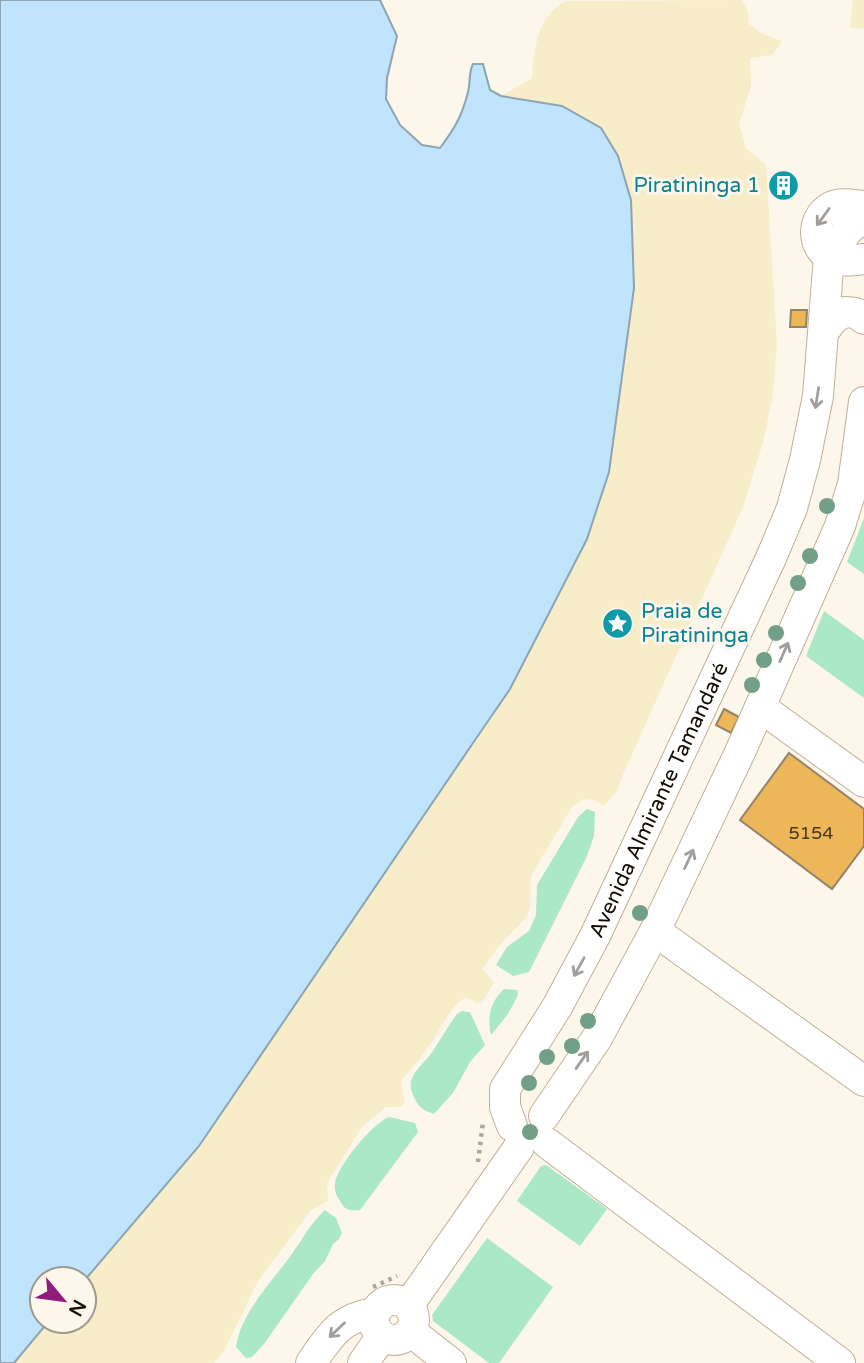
<svg xmlns="http://www.w3.org/2000/svg" width="864" height="1363" viewBox="0 0 864 1363" font-family="'Varela Round',sans-serif">
  <style>
    .green { fill: #abe8c5 }
    .sand { fill: #f7edc8 }
    .water { fill: #c1e4fd; stroke: #8da4b3; stroke-width: 2 }
    .building { fill: #ecb659; stroke: #93836b; stroke-width: 2 }
    .lines { fill: none; stroke-linecap: round; stroke-linejoin: round }
    .minor-casing { stroke: #c0b096; stroke-width: 32 }
    .path { stroke: #ada69c; stroke-width: 4.5; stroke-dasharray: 3.5 5; stroke-linecap: butt }
    .minor { stroke: #fff; stroke-width: 30 }
    .tree { fill: #729f87 }
    .oneway { stroke: #a19e9b }
    .labels { text-anchor: middle; dominant-baseline: central; stroke-width: 6; stroke-linejoin: round; paint-order: stroke }
    .number-label { font-size: 18px; fill: #49371a }
    .culture-label { font-size: 21px; fill: #0d838f; stroke: #fdf6eb; text-anchor: end }
    .street-label { font-size: 21px; fill: #130d05; stroke: #fdf6eb }
  </style>
  <rect width="100%" height="100%" fill="#fdf6eb"/>
  <g class="green">
    <polygon points="864,518 864,574 847,562"/>
    <polygon points="824,611 864,640 864,698 806,656"/>
    <polygon points="587,809 595,812 594,836 587,856 529,972 513,976 496,965 507,947 529,931 536,915 537,885 578,817"/>
    <path d="M504,989L517,990L518,995L508,1014L491,1035C487,1015 490,1003 504,989Z"/>
    <path d="M462,1011L470,1012L485,1045L470,1062L453,1093L434,1114C423,1110 419,1108 414,1097C403,1077 422,1067 433,1051C441,1039 448,1026 457,1014Z"/>
    <path d="M389,1117L415,1123L418,1132L360,1210C348,1211 344,1210 339,1199C336,1195 334,1189 335,1183C338,1165 373,1123 389,1117Z"/>
    <polygon points="546,1165 607,1209 580,1246 517,1201 541,1166"/>
    <path d="M325,1210L336,1218L342,1233L339,1239L333,1244L325,1261L313,1274L264,1344L252,1357L246,1358L236,1347C240,1314 273,1280 292,1254C303,1238 311,1223 325,1210Z"/>
    <polygon points="487,1238 553,1287 499,1363 489,1363 433,1321 432,1315"/>
  </g>
  <g class="sand">
    <path d="M742,0L748,12L749,24L761,33L782,41L772,55L750,58L751,86L739,124L746,148L766,165L777,345L772,400L763,442L743,507L624,772L617,791L604,806L594,800L583,799L572,807L531,876L530,906L527,917L502,942L482,969L494,982L483,1001L477,1003L466,997C448,1008 441,1029 429,1046C421,1058 410,1070 401,1081L405,1103L400,1107H386L362,1127L327,1183L328,1201L311,1210L258,1281L224,1351L214,1363H14L49,1321H84V1281L199,1146L510,689L562,106L501,96L532,78C535,47 536,19 565,1Z"/>
    <polygon points="853,0 864,0 864,29 850,27"/>
  </g>
  <path class="water" d="M0,0H380L397,36L387,78L386,99L400,125L422,145L440,148C455,128 462,116 468,92C471,81 468,74 473,64H483L490,90L501,96L562,106L601,128L618,156L631,200L634,288L609,472L587,539L510,689L473,743L199,1146L84,1281L42,1279V1321H49L14,1363H0Z"/>
  <g class="building">
    <rect x="774" y="176" width="18" height="19"/>
    <polygon points="791,310 807,310 806,327 790,327"/>
    <polygon points="724,709 739,717 731,733 716,725"/>
    <polygon points="789,753 864,809 864,846 832,889 740,820"/>
  </g>
  <g class="lines">
    <defs>
      <g id="minor">
        <path d="M864,206C853,205 841,202 831,207C809,219 812,253 836,259C845,262 855,260 864,259"/>
        <polyline points="825,330 833,319 844,312 856,313 864,319"/>
        <polyline points="760,707 864,782"/>
        <polyline points="655,931 864,1081"/>
        <polyline points="544,1116 597,1038 655,931 741,750 840,526 853,484 864,402"/>
        <path id="s1" d="M512,1126L505,1107V1089L557,1007L595,936L771,558L792,508L805,460L818,396L829,256L848,230L864,216"/>
        <polyline points="547,1143 840,1363"/>
        <circle cx="394" cy="1320" r="20"/>
        <polyline points="408,1306 519,1147"/>
        <polyline points="410,1331 451,1363"/>
        <path d="M311,1363C330,1336 339,1318 375,1313"/>
        <polyline points="363,1363 382,1336"/>
      </g>
    </defs>
    <use href="#minor" class="minor-casing"/>
    <g class="path">
      <polyline points="478,1162 483,1122"/>
      <polyline points="373,1287 397,1276"/>
    </g>
    <use href="#minor" class="minor"/>
  </g>
  <g class="tree">
    <circle cx="827" cy="506" r="8"/>
    <circle cx="810" cy="556" r="8"/>
    <circle cx="798" cy="583" r="8"/>
    <circle cx="776" cy="633" r="8"/>
    <circle cx="764" cy="660" r="8"/>
    <circle cx="752" cy="685" r="8"/>
    <circle cx="640" cy="913" r="8"/>
    <circle cx="588" cy="1021" r="8"/>
    <circle cx="572" cy="1046" r="8"/>
    <circle cx="547" cy="1057" r="8"/>
    <circle cx="529" cy="1083" r="8"/>
    <circle cx="530" cy="1132" r="8"/>
  </g>
  <defs><path id="oneway-shaft" d="M-6 0H5M1.5-3L5.5 0L1.5 3" fill="none" stroke-width="1.6" stroke-linecap="round" stroke-linejoin="round" transform="scale(1.75)"/></defs>
  <g class="oneway">
    <use href="#oneway-shaft" transform="translate(823 217) rotate(126)"/>
    <use href="#oneway-shaft" transform="translate(817 398) rotate(99)"/>
    <use href="#oneway-shaft" transform="translate(784 652) rotate(-66)"/>
    <use href="#oneway-shaft" transform="translate(689 859) rotate(-65)"/>
    <use href="#oneway-shaft" transform="translate(579 967) rotate(119)"/>
    <use href="#oneway-shaft" transform="translate(582 1060) rotate(-55)"/>
    <use href="#oneway-shaft" transform="translate(337 1330) rotate(136)"/>
  </g>
  <defs>
    <symbol id="building-disc" viewBox="-11 -11 22 22"><circle r="9.5" fill="#0f9aa8" stroke="#fdf6eb"/><path d="M-4-6H4V6H1V3H-1V6H-4ZM-2.5-4.3h1.7v1.8h-1.7ZM.8-4.3h1.7v1.8H.8ZM-2.5-1h1.7V.8h-1.7ZM.8-1h1.7V.8H.8Z" fill="#fff"/></symbol>
    <symbol id="sight-disc" viewBox="-11 -11 22 22"><circle r="9.5" fill="#0f9aa8" stroke="#fdf6eb"/><path d="M0-6L1.8-2.2L6-1.7L2.9 1.2L3.7 5.4L0 3.3L-3.7 5.4L-2.9 1.2L-6-1.7L-1.8-2.2Z" fill="#fff"/></symbol>
  </defs>
  <g fill-rule="evenodd">
    <use href="#building-disc" x="766" y="168" width="35" height="35"/>
    <use href="#sight-disc" x="600" y="606" width="35" height="35"/>
  </g>
  <g class="labels">
    <g class="number-label">
      <text x="811" y="833">5154</text>
    </g>
    <g class="culture-label">
      <text x="760" y="185">Piratininga 1</text>
      <text x="641" y="611" text-anchor="start">Praia de<tspan x="641" dy="24">Piratininga</tspan></text>
    </g>
    <g class="street-label">
      <text stroke="none"><textPath href="#s1" startOffset="366">Avenida Almirante Tamandaré</textPath></text>
    </g>
  </g>
  <g transform="translate(63 1300) rotate(119)"><circle r="33" fill="#fdf6eb" stroke="#9f998f" stroke-width="2"/>
  <path d="M0-5L12 26L0 18L-12 26Z" fill="#8f1c7c"/>
  <text y="-10" font-size="19" font-weight="bold" text-anchor="middle" fill="#130d05">N</text>
  </g>
</svg>
